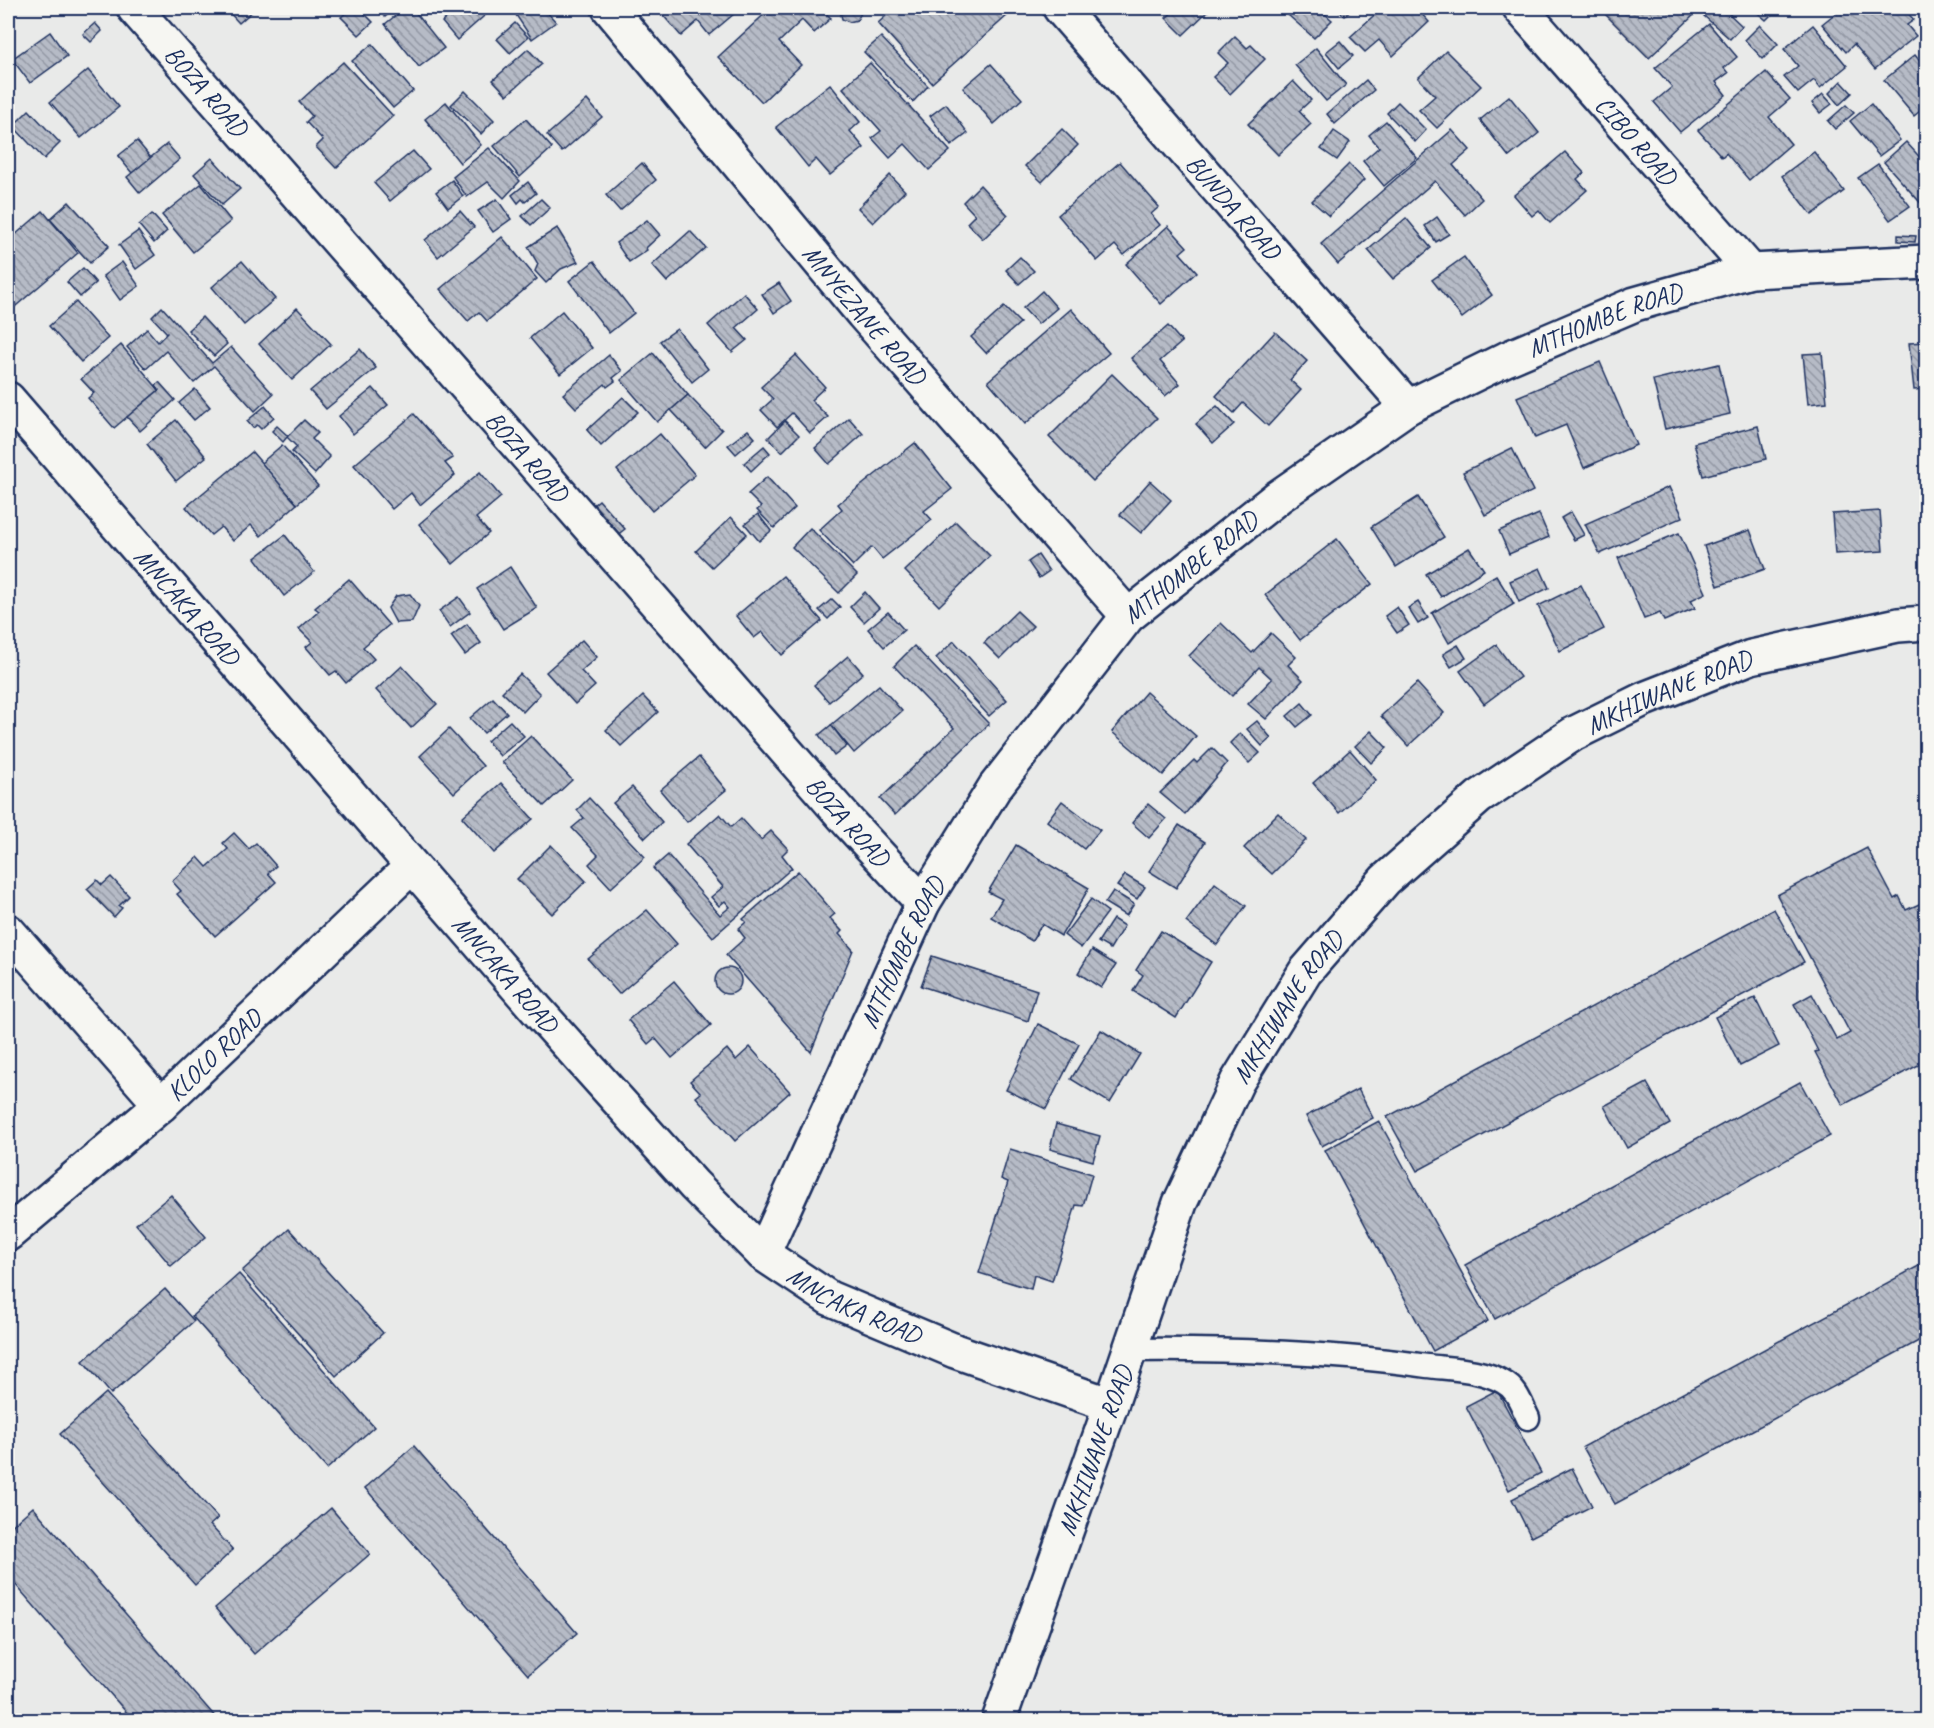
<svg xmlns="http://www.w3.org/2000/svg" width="1934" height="1728" viewBox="0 0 1934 1728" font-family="Caveat,sans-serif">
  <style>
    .building { fill: url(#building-back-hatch); stroke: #1b2f5e; stroke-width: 1.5 }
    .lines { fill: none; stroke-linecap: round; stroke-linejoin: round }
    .lane-casing { stroke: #1b2f5e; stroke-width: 27 }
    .street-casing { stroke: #1b2f5e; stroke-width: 38 }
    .lane { stroke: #f6f6f2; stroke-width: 22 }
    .street { stroke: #f6f6f2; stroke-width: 33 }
    .labels { text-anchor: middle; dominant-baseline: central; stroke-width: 4.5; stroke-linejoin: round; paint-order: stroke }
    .street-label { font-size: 26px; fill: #1b2f5e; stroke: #f6f6f2 }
  </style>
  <defs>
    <pattern id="building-back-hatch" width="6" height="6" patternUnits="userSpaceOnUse" patternTransform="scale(1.5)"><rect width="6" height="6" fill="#b6bbc6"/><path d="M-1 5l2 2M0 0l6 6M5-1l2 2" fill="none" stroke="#9398a4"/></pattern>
  </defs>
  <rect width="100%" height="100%" fill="#e9eae9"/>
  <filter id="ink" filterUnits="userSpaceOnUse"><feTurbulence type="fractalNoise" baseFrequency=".0167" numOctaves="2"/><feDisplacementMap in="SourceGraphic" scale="12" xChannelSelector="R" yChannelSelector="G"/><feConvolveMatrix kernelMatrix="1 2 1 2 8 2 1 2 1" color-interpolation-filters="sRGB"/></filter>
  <g filter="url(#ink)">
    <g class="building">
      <polygon points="225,8 256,8 239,23"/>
      <polygon points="352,8 359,8 373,22 359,35 341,17"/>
      <polygon points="375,8 395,8 385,17"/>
      <polygon points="405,8 412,8 444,48 419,67 385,24"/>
      <polygon points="458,8 491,8 492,9 457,40 442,22"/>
      <polygon points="521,8 543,8 556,22 532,39 514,12"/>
      <polygon points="670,8 741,8 709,35 698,21 681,36 662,14"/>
      <polygon points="771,8 820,8 831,18 814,33 802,20 779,42 801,65 762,102 718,57"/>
      <polygon points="842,8 859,8 861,13 857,20 849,22 842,19 840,11"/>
      <polygon points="895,8 1001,8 1008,15 932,83 878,23"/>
      <polygon points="1177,8 1211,8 1183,35 1166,18"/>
      <polygon points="1295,8 1318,8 1332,20 1314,38 1288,15"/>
      <polygon points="1336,8 1353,8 1345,16"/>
      <polygon points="1382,8 1416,8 1429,22 1393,56 1379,40 1365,52 1350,37"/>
      <polygon points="1599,8 1689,8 1695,14 1649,58"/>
      <polygon points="1713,8 1723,8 1742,26 1730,39 1704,16"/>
      <polygon points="1752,8 1778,8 1766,20"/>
      <polygon points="1842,8 1903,8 1914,20 1907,25 1916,36 1875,69 1854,44 1846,52 1822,24"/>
      <polygon points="95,23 102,31 91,42 83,34"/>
      <polygon points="515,23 528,37 510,53 497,39"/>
      <polygon points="1709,24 1737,57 1724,68 1728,73 1716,82 1726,95 1680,132 1654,102 1672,87 1655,68"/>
      <polygon points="1760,25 1778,44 1763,59 1745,40"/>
      <polygon points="1813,25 1847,66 1820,88 1814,80 1798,93 1784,77 1798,66 1784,49"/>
      <polygon points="50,32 67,56 30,83 12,59"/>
      <polygon points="1235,36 1247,48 1251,45 1265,59 1230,94 1213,77 1228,63 1218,53"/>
      <polygon points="881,37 928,86 913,102 864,52"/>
      <polygon points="1340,41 1353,56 1339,68 1326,52"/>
      <polygon points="372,44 413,91 393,108 352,61"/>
      <polygon points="1316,48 1346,85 1326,101 1295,65"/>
      <polygon points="528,49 542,64 507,95 493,80"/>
      <polygon points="1446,51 1481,86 1437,128 1419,110 1435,96 1418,78"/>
      <polygon points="1915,55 1926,69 1926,106 1914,116 1884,80"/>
      <polygon points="343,62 393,116 336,168 316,147 323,140 306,122 312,116 299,102"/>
      <polygon points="870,63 950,151 929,170 905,144 890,158 872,138 881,131 843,88"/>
      <polygon points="991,64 1022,99 994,124 963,88"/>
      <polygon points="88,70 119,107 81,138 50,102"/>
      <polygon points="1766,72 1790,99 1769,117 1791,144 1749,180 1726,153 1722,157 1698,130"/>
      <polygon points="1366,80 1374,90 1335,124 1327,114"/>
      <polygon points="1293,81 1311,100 1299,111 1311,124 1278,155 1248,124"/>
      <polygon points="1841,81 1852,93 1839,105 1829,93"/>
      <polygon points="830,84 860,122 850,131 864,148 830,175 816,159 808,167 776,127"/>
      <polygon points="465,91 494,120 481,134 451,105"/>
      <polygon points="1823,94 1832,104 1820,113 1812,103"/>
      <polygon points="1509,96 1539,133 1509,157 1480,120"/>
      <polygon points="8,97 16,107 8,114"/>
      <polygon points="587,100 602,117 562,152 547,135"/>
      <polygon points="446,102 481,145 460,163 425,119"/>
      <polygon points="1398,102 1426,130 1415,142 1387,113"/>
      <polygon points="946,104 968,133 951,146 930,116"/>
      <polygon points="1871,104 1900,140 1879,156 1850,121"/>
      <polygon points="1846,105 1854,113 1835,129 1828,121"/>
      <polygon points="29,110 60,143 44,159 13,126"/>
      <polygon points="526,119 552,148 520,177 494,146"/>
      <polygon points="1386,121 1417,158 1384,186 1363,161 1379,147 1369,135"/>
      <polygon points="1062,129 1078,145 1042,182 1025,166"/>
      <polygon points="1452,130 1470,150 1453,165 1482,199 1465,215 1435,181 1338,264 1321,244"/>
      <polygon points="1334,131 1350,142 1337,160 1321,149"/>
      <polygon points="137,141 151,158 132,173 118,156"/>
      <polygon points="1906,142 1926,164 1926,209 1884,162"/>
      <polygon points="167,144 180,159 140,193 127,177"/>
      <polygon points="489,148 520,181 504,198 488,182 467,197 453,177"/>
      <polygon points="413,151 429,169 390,201 374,183"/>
      <polygon points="1565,152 1584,173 1577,179 1587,190 1550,223 1539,210 1532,216 1514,195"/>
      <polygon points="1814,152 1844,191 1812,215 1782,176"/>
      <polygon points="212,158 240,189 222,205 194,174"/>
      <polygon points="1120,162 1159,207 1151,214 1160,225 1124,255 1115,245 1097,261 1058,215"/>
      <polygon points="642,163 656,180 620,211 606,195"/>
      <polygon points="1349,164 1364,180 1329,216 1312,201"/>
      <polygon points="1878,164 1910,206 1890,220 1858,178"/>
      <polygon points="890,175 905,191 873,223 858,208"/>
      <polygon points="452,180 463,196 448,208 436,192"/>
      <polygon points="528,182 536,193 525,202 522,199 518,203 512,195"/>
      <polygon points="201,184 231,221 193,252 162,215"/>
      <polygon points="980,185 1008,215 983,239 967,223 975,215 963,202"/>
      <polygon points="497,199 511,219 493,232 478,211"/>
      <polygon points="541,199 550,208 531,225 522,216"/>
      <polygon points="69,202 109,246 90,263 50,219"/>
      <polygon points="43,211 78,253 10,311 8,309 8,241"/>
      <polygon points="460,211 474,227 438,257 425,240"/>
      <polygon points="152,214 167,231 154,243 139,225"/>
      <polygon points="1437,217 1449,234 1436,242 1425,226"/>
      <polygon points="1406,218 1431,248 1393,279 1368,250"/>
      <polygon points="647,220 660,235 646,248 647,250 629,262 616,243"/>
      <polygon points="1168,226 1187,247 1180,253 1197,272 1161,304 1126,264"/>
      <polygon points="557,228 578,262 561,269 546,283 535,271 538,264 528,247"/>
      <polygon points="138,231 155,255 136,269 119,245"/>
      <polygon points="690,231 706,248 667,282 652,265"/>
      <polygon points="1898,235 1916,236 1915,242 1898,241"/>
      <polygon points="502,237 537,279 487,321 479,312 468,321 440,289"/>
      <polygon points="1020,257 1034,271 1019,284 1006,270"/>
      <polygon points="1464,257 1492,295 1462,318 1432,280"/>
      <polygon points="242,261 275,299 244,325 212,287"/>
      <polygon points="594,261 634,313 609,333 569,281"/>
      <polygon points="122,262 139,286 120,300 103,276"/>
      <polygon points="83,268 96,283 80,297 67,282"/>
      <polygon points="779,283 791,301 774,313 762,294"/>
      <polygon points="1042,291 1057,308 1038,324 1023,308"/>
      <polygon points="744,293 758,309 736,328 747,340 732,352 708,325"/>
      <polygon points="76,302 108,338 81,362 49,326"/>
      <polygon points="162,307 212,363 231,347 273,394 255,411 214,366 194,383 166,351 146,369 127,347 147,329 158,342 167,333 152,317"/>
      <polygon points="1004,307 1020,323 986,353 971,337"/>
      <polygon points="297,308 331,344 292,380 259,344"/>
      <polygon points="1071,309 1109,353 1025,424 988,381"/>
      <polygon points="562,311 592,348 560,374 530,338"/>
      <polygon points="202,317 227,344 214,356 188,330"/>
      <polygon points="1168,326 1182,342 1160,361 1180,384 1165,396 1131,358"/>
      <polygon points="677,329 708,369 692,382 660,341"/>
      <polygon points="1275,332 1307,361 1290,380 1301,390 1268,426 1243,403 1234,413 1216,396"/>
      <polygon points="1926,342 1926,389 1914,390 1909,343"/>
      <polygon points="121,345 159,390 114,428 88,398 94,393 81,379"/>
      <polygon points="360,349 376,368 326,409 310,391"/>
      <polygon points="653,353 688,395 657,422 621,380"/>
      <polygon points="1822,353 1827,402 1808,404 1803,354"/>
      <polygon points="609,355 622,371 613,378 615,381 607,387 605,384 576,408 563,394"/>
      <polygon points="796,355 825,387 811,400 828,417 810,433 792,413 777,427 761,410 773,399 761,387"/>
      <polygon points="1600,362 1636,445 1584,468 1566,425 1535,438 1517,397"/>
      <polygon points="1719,364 1730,414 1665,429 1653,380"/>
      <polygon points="1112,374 1157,418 1093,481 1049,437"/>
      <polygon points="159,382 175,400 140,431 127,417 159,390 156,385"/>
      <polygon points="373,388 388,405 353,434 339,416"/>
      <polygon points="195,389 210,407 194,420 179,403"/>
      <polygon points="688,395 722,430 705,447 671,410"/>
      <polygon points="623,397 638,412 601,446 587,430"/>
      <polygon points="265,406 274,417 261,429 257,425 253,428 247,421"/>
      <polygon points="1217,406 1234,424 1213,443 1196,424"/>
      <polygon points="414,414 453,458 445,463 455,475 420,505 411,493 392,509 354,465"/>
      <polygon points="849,418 863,434 829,464 815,448"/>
      <polygon points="176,420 206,457 176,481 147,444"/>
      <polygon points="304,420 318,433 312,439 330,457 315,474 292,452 297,447 287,437 283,442 272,431 277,426 288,436"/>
      <polygon points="785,421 799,435 782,452 768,438"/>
      <polygon points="1758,426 1766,459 1703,476 1694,443"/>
      <polygon points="748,430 755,438 736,454 728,445"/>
      <polygon points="660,434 695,475 652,511 617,470"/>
      <polygon points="915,443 952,489 924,511 932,520 882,559 872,547 853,566 819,530 842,509 838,504"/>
      <polygon points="282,445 318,486 297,504 261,463"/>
      <polygon points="764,446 770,453 751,471 744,463"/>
      <polygon points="1512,448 1533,491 1485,515 1463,472"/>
      <polygon points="252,452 297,504 261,536 251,525 233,541 221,527 211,535 186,507"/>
      <polygon points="480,472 501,497 476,518 489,533 453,564 419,524"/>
      <polygon points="767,477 795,508 774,528 757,510 761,507 748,494"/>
      <polygon points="1150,481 1171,500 1141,533 1120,515"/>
      <polygon points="1669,487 1683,517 1600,554 1585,524"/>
      <polygon points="1418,497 1444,537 1396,567 1371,527"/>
      <polygon points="599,500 625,529 612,539 586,511"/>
      <polygon points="1880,511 1883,551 1835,554 1832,514"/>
      <polygon points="1571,512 1584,535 1574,540 1561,518"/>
      <polygon points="758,514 771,531 759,541 745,524"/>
      <polygon points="1539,514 1549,537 1509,554 1499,531"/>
      <polygon points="731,517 747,534 712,567 696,551"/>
      <polygon points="956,522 990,556 939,606 905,571"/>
      <polygon points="810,528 857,575 839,593 792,547"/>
      <polygon points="1750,530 1765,569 1718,586 1704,546"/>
      <polygon points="1679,533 1706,593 1691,600 1695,608 1664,621 1660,613 1644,619 1618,558"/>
      <polygon points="285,535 314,572 284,596 255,558"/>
      <polygon points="1337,539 1372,584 1300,640 1265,595"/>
      <polygon points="1469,548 1484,570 1441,597 1426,574"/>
      <polygon points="1038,555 1049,571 1039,578 1028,562"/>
      <polygon points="510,567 537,608 503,629 477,589"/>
      <polygon points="1540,568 1549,588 1519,602 1510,581"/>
      <polygon points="1496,575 1514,604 1449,643 1432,613"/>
      <polygon points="783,576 822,621 782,655 762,632 754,638 736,616"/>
      <polygon points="349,579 389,625 363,647 374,659 346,683 336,671 330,675 306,647 312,642 299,629 319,611 315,608"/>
      <polygon points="1581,585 1604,629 1560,651 1538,606"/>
      <polygon points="865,592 879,608 864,622 850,607"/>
      <polygon points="410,594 419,606 412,622 396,623 388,608 396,596"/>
      <polygon points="459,597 470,612 450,627 439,611"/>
      <polygon points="832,599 840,607 828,619 819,610"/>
      <polygon points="1418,602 1428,618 1418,624 1408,608"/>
      <polygon points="1397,607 1409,625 1397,633 1385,616"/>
      <polygon points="1017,611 1033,626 1000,659 984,643"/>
      <polygon points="888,612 904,630 884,647 868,629"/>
      <polygon points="1221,623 1252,653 1271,633 1296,657 1288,665 1303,680 1266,719 1248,704 1272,679 1259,667 1232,696 1189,656"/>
      <polygon points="467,624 481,643 465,655 451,636"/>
      <polygon points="582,640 597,657 581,671 595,686 575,704 546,672"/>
      <polygon points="954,641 1007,700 989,716 936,658"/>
      <polygon points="1458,645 1466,658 1451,667 1443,654"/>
      <polygon points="1496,645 1520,677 1484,704 1460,671"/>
      <polygon points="914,646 989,724 895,815 880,799 954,728 894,666"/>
      <polygon points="848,656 863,673 829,702 814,685"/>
      <polygon points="402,666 437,704 411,728 376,690"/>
      <polygon points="520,674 540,694 523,712 502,692"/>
      <polygon points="1417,683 1444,713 1408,746 1381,716"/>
      <polygon points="879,685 902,711 854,753 831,725"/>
      <polygon points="1146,692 1196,736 1163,775 1112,732"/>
      <polygon points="643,696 658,712 621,746 606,730"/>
      <polygon points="493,698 507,713 484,733 470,718"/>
      <polygon points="1302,703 1312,715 1297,727 1287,716"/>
      <polygon points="510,721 524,736 500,756 487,741"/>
      <polygon points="1257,721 1271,738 1262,746 1247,729"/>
      <polygon points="831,725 847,746 834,756 819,735"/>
      <polygon points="449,729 483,766 454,793 420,756"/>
      <polygon points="1371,731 1387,748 1371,763 1355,746"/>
      <polygon points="1240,733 1260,753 1249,763 1230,743"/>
      <polygon points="531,736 572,780 544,806 502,762"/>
      <polygon points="1212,748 1227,763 1185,814 1160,793 1194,760 1197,763"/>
      <polygon points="1350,750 1376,780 1339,813 1313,783"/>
      <polygon points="699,757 726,790 687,822 660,790"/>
      <polygon points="501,783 533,819 494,853 462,817"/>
      <polygon points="632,787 662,822 645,838 613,803"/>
      <polygon points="589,798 645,857 611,888 589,864 598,855 572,828 584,818 577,810"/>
      <polygon points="1062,801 1100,830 1084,849 1047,821"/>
      <polygon points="1148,804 1166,819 1149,838 1132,823"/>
      <polygon points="1278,813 1306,840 1272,874 1244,848"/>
      <polygon points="720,814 731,827 741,818 761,840 771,831 788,849 782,855 792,868 713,937 653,868 668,855 720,915 730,907 725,901 719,906 711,897 723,887 686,844"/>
      <polygon points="1179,825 1205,842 1176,888 1149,871"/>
      <polygon points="234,833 249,849 256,843 276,866 268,873 276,882 215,936 177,894 181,891 172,881 198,857 207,867 228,849 223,843"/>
      <polygon points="551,845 586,881 552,914 517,879"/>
      <polygon points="1016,845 1089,888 1061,936 1042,924 1032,941 991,917 1002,899 988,892"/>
      <polygon points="1867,848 1894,899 1899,896 1906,910 1926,901 1926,1061 1843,1105 1815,1052 1818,1051 1794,1004 1812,994 1837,1040 1850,1033 1777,895"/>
      <polygon points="798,871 835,914 830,918 842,931 839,934 853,950 811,1052 726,955 745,938 738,929 746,922 743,919"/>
      <polygon points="1125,875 1145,887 1137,899 1117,886"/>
      <polygon points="111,877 129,896 119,906 122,908 114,917 87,889 97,880 102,885"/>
      <polygon points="1215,883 1246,906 1217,945 1186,922"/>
      <polygon points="1113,891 1134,904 1126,916 1105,903"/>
      <polygon points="1091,899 1108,912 1081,948 1064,935"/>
      <polygon points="1774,909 1804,962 1417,1171 1387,1117"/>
      <polygon points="647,910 677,944 619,994 588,959"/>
      <polygon points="1113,919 1124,926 1110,949 1098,942"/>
      <polygon points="1161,931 1211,962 1176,1018 1133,991 1143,975 1136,970"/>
      <polygon points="1092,950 1116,965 1101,988 1078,973"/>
      <polygon points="932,956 1037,990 1028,1021 921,986"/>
      <circle cx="728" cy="981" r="13"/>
      <polygon points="674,981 711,1025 672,1058 655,1038 648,1044 628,1020"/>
      <polygon points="1755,998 1779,1046 1740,1066 1715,1017"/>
      <polygon points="1038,1024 1079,1044 1046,1109 1006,1090"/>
      <polygon points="1101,1030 1140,1054 1110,1103 1071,1079"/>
      <polygon points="750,1047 790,1092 735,1141 696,1097 701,1093 690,1081 727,1049 736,1060"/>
      <polygon points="1800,1082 1830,1136 1495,1319 1465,1265"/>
      <polygon points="1647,1083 1670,1124 1627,1148 1604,1106"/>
      <polygon points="1358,1089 1373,1118 1322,1146 1306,1116"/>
      <polygon points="1379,1121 1488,1321 1433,1351 1325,1150"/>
      <polygon points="1056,1124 1100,1136 1093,1161 1050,1149"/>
      <polygon points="1010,1149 1092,1174 1083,1206 1076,1205 1052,1281 1034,1275 1031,1289 979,1273 1008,1182 1001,1179"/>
      <polygon points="171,1195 206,1237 171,1266 136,1224"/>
      <polygon points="289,1229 383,1333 336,1376 242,1271"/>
      <polygon points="1926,1262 1926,1337 1615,1504 1583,1447"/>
      <polygon points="239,1274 374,1427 327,1469 192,1316"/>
      <polygon points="165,1289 194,1321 111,1394 83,1361"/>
      <polygon points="1497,1390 1541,1473 1509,1490 1466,1406"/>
      <polygon points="106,1393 218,1518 210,1525 233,1550 195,1585 60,1434"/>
      <polygon points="414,1446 577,1633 528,1675 365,1488"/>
      <polygon points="1572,1468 1592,1506 1531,1537 1512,1499"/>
      <polygon points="33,1507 218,1720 133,1720 8,1576 8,1529"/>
      <polygon points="331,1508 370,1554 254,1654 215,1608"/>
    </g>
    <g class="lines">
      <defs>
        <path id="lane" d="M1130,1350C1230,1349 1328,1352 1427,1366C1451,1369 1482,1369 1503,1382C1517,1389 1521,1404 1528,1418"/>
        <g id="street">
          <path id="s1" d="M134,8L850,824L923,903"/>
          <path id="s2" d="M609,8L863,314L1128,616"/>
          <path id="s3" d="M1060,8L1408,407"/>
          <path id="s4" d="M1520,8L1751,271"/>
          <path id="s5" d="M8,399L536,1009L694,1185L763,1254L829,1298L955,1351L1111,1405"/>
          <polyline points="8,931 161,1105"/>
          <path id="s6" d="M8,1234L161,1105L411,867"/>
          <path id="s7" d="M763,1254L923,903L995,787L1128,616L1278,497L1408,407L1506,359L1635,304L1751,271L1926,262"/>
          <path id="s8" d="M999,1720L1111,1405L1180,1203L1237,1082L1305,972L1385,880L1479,797L1573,734L1644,699L1751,657L1898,625L1926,623"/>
        </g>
      </defs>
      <use href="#lane" class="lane-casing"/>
      <use href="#street" class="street-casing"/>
      <use href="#lane" class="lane"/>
      <use href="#street" class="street"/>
    </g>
  </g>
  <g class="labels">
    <g class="street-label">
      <text stroke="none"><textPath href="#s1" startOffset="110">BOZA ROAD</textPath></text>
      <text stroke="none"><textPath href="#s4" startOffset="176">CIBO ROAD</textPath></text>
      <text stroke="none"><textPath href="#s3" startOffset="264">BUNDA ROAD</textPath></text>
      <text stroke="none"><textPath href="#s2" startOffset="399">MNYEZANE ROAD</textPath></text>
      <text stroke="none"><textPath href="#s7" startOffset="1304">MTHOMBE ROAD</textPath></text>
      <text stroke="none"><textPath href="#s1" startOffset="596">BOZA ROAD</textPath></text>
      <text stroke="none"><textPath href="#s7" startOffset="818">MTHOMBE ROAD</textPath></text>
      <text stroke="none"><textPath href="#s5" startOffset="274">MNCAKA ROAD</textPath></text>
      <text stroke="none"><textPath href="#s8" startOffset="1276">MKHIWANE ROAD</textPath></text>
      <text stroke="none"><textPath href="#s1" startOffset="1082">BOZA ROAD</textPath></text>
      <text stroke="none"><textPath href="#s7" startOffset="332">MTHOMBE ROAD</textPath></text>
      <text stroke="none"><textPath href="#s5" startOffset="760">MNCAKA ROAD</textPath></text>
      <text stroke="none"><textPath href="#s8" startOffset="772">MKHIWANE ROAD</textPath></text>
      <text stroke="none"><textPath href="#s6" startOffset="273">KLOLO ROAD</textPath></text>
      <text stroke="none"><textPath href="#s5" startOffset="1246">MNCAKA ROAD</textPath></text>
      <text stroke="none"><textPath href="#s8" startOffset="286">MKHIWANE ROAD</textPath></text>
    </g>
  </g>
  <rect width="1934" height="1728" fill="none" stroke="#f6f6f2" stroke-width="30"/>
  <rect x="15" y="15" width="1904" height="1698" fill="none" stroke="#1b2f5e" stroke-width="2" filter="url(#ink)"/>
</svg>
